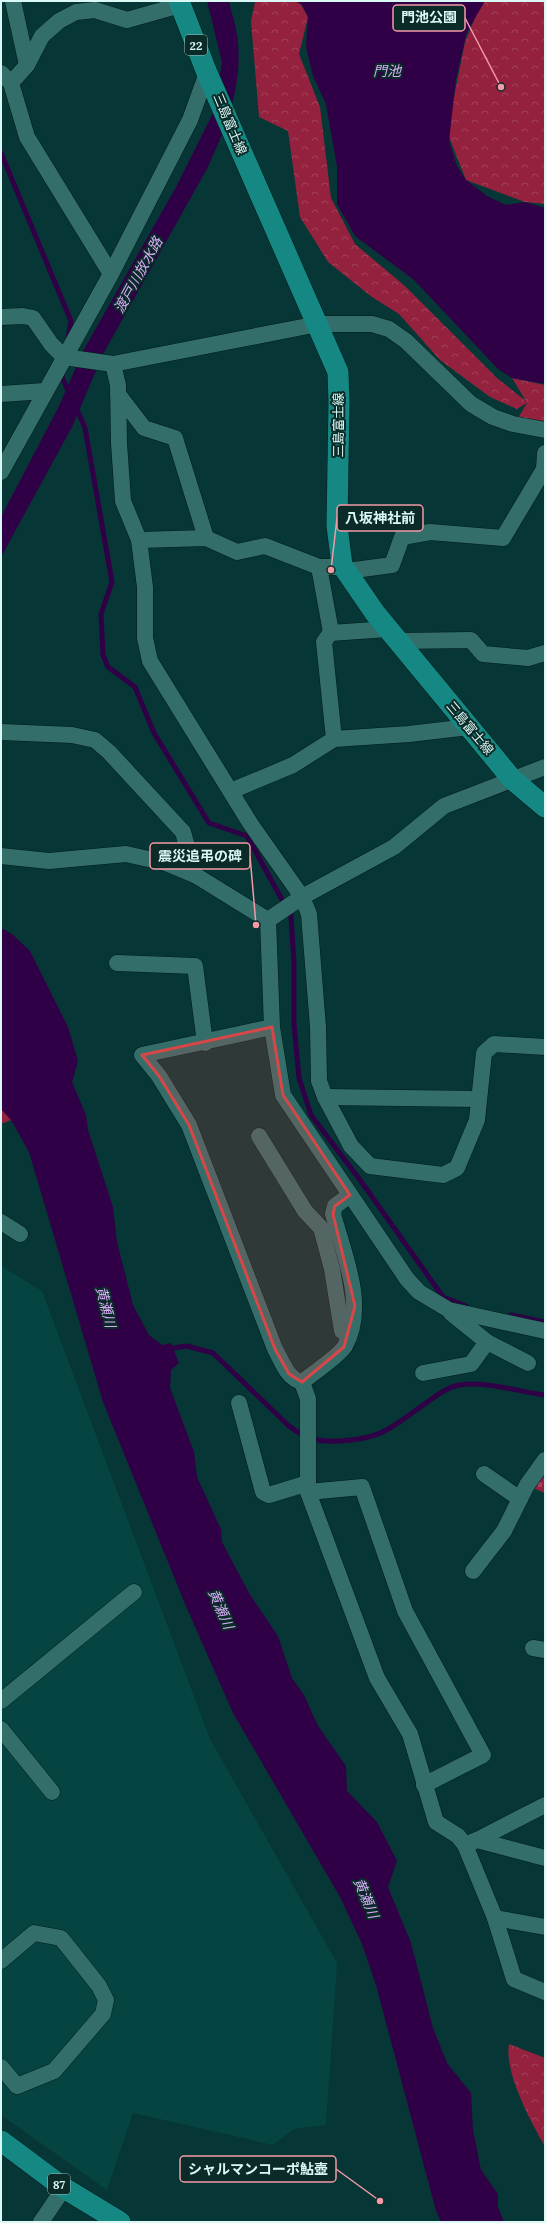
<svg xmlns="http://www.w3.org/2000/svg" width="546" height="2223" viewBox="0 0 546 2223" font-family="Lora,'Noto Sans JP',serif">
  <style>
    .built { fill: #064442 }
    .grass { fill: url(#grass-tufts) }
    .forest { fill: url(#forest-crowns) }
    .cemetery { fill: url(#cemetery-stones) }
    .water { fill: #300046 }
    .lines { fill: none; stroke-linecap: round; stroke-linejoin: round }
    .stream { stroke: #300046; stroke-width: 5 }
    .minor-casing { stroke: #001c1b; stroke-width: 17 }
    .major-casing { stroke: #001c1b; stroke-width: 22 }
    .minor { stroke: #336e6b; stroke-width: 16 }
    .major { stroke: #158884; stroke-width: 21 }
    .marked { fill: #d74747; fill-opacity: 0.2; stroke: #d74747; stroke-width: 3; stroke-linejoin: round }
    .labels { text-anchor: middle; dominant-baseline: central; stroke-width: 4; stroke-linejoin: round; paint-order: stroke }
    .shield { fill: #0b2b29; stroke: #9cbab8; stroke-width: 1 }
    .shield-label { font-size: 12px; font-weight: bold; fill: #daf8f5 }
    .street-label { font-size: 13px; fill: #daf8f5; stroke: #0b2b29 }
    .water-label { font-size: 14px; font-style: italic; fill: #d8adf6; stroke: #0b2b29 }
    .leader { fill: none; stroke: #f49aa6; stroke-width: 1.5 }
    .callout-dot { fill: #f49aa6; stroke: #0b2b29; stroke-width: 1.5 }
    .callout { fill: #0b2b29; stroke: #f49aa6; stroke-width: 1.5 }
    .callout-label { font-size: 14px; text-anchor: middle; font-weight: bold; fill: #daf8f5 }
  </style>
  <defs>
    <pattern id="grass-tufts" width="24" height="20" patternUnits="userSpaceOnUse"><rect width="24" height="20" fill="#94223f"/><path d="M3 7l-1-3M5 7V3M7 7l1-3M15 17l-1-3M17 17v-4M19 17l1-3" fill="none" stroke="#a2435b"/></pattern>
    <pattern id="forest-crowns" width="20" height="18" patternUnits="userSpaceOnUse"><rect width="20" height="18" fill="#94223f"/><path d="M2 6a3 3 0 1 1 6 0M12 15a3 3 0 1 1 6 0" fill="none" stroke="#a2435b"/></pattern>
    <pattern id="cemetery-stones" width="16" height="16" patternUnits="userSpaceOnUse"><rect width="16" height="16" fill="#94223f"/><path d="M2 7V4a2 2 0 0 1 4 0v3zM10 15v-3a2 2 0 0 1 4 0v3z" fill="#a2435b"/></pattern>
  </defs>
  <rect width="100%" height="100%" fill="#063635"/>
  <polygon class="built" points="1,1266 42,1291 210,1739 337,1963 326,2125 294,2129 273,2145 133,2113 107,2190 1,2115"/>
  <polygon class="grass" points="1,1101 11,1120 1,1124"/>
  <g class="forest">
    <polygon points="299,1 308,17 299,54 320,107 331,198 355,244 405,286 497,378 526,401 512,378 545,385 545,422 518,418 527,403 517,409 490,397 440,360 399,314 372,297 328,262 300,217 288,131 259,117 251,21 255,2"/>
    <polygon points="482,1 545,1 545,204 525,202 466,180 447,132 465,42"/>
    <path d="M509,2044L545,2058V2147C531,2122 504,2073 509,2044Z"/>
  </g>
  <polygon class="cemetery" points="545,1472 545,1493 533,1488"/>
  <g class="water">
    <path d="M207,1H229C232,15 237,29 238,43C242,88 226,127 208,167L103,354L72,427L1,557V517L59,406L83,351L176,187L215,109L222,62Z"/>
    <polygon points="295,1 485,1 467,32 456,79 449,141 457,166 466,180 487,196 506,205 525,202 545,208 545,384 512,378 498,369 414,280 355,236 337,204 337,167 326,104 313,76 306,47 308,17 302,5"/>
    <polygon points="1,928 12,934 30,951 68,1027 78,1061 72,1082 86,1115 88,1130 113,1207 117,1242 133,1305 149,1335 162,1345 171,1343 179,1363 171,1370 170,1388 194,1452 197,1477 221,1529 222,1542 249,1593 278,1636 292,1678 304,1695 318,1726 346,1766 347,1791 377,1822 397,1861 388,1887 411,1943 433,2028 447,2063 471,2093 473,2130 481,2170 498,2194 498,2207 504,2222 441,2222 436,2211 376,1985 362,1944 340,1897 233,1713 185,1604 103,1402 29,1152 11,1120 1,1109"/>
  </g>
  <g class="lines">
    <g class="stream">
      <polyline points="1,153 71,321 68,339"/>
      <polyline points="62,372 62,377 69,393"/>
      <polyline points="76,407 85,428 112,582 101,614 103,655 108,667 135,687 154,733 209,823 247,836 291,916 294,963 294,1024 299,1078 311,1115 363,1184 443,1297 466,1306"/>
      <polyline points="511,1315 545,1322"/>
      <path d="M167,1349L187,1346L213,1353L289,1426C306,1439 318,1442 339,1441C383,1439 392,1427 426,1403C435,1397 444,1389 455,1386C480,1379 519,1392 545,1395"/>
    </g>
    <defs>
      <g id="minor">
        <polyline points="13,1 27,65"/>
        <polyline points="1,73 11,83 27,137 111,274"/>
        <polyline points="11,83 27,65 42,36 59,21 76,12 95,10 127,20 180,5"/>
        <polyline points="1,317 23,316 33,318 51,344 64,357 113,364 318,324 372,324 389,329 406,341 471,404 493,417 513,424 545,430"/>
        <polyline points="113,364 118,385 119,443 123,501 139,540 145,587 145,638 150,661 250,823 302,897 309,914 318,1027 319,1081 325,1097 351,1146 370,1166 443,1175 457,1168 477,1120 484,1053 494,1044 545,1047"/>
        <polyline points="1,394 45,391"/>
        <polyline points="118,394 144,428 175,438 206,538"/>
        <polyline points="1,472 111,274 190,120 207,73"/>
        <polyline points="139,540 206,538 237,552 265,546 319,567 344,567"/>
        <polyline points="347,571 392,565 402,537 430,532 503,538 544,469 545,453"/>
        <polyline points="330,633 388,629"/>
        <polyline points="398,641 471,640 483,654 528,658 545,653"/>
        <polyline points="1,732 72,735 95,740 109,752 183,832 195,875"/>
        <polyline points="334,739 409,734 469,727"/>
        <polyline points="231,791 293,765 334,739 324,642 331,632 319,567"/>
        <polyline points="1,856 49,861 126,854 166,863 195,875 268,920 272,1027 283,1095 407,1279 419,1292 449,1310 545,1331"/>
        <polyline points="268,920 302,897 394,847 444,806 545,767"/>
        <polyline points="117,963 195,966 205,1043"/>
        <path d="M272,1027L142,1055L159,1076L189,1125L275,1349C282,1361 287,1379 302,1382"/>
        <polyline points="325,1097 479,1099"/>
        <polyline points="259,1136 305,1211 321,1228 332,1269 342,1331 349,1335"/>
        <path d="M350,1195L335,1206L333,1214C344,1255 367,1306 345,1346C339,1356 312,1374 302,1382L308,1399V1492L377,1678L410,1734L436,1822L458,1836L465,1845L495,1918L514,1979L545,1992"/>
        <polyline points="1,1222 20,1234"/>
        <polyline points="487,1342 528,1363"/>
        <polyline points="423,1373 471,1364 487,1342 451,1313"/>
        <polyline points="239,1403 263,1492 269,1495 308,1483"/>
        <polyline points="484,1474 520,1499"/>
        <polyline points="308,1492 362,1487 405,1611 483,1755 424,1785"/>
        <polyline points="473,1571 504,1531 527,1485 545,1460"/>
        <polyline points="533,1648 545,1650"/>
        <polyline points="1,1701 134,1592"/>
        <polyline points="1,1729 52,1792"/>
        <polyline points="477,1840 545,1805"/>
        <polyline points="465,1845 477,1840 545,1858"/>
        <polyline points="495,1918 545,1927"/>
        <polyline points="1,1961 34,1933 61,1938 99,1986 106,2000 103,2014 54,2071 17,2086 1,2067"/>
        <polyline points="41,2222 64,2188"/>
      </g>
      <g id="major">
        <polyline points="179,1 207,73 338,372 339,403 337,526 342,565 375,613 512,779 545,807"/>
        <polyline points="1,2141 64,2188 120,2222"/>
      </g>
    </defs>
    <use href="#minor" class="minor-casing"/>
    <use href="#major" class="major-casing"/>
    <use href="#minor" class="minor"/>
    <use href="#major" class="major"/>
  </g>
  <path class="marked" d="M272,1027L283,1095L350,1195L335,1206L333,1214L355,1306L344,1347L302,1382L289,1374L275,1349L189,1125L159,1076L142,1055Z"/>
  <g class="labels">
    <g class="shield">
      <rect x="185" y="35" width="22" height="20" rx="3"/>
      <rect x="48" y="2174" width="22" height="20" rx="3"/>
    </g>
    <g class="shield-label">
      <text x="196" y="45">22</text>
      <text x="59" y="2184">87</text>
    </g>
    <g class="street-label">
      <text transform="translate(230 124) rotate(67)">三島富士線</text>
      <text transform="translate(338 425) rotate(-90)">三島富士線</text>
      <text transform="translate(470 728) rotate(50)">三島富士線</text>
    </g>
    <g class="water-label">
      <text x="387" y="71">門池</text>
      <text transform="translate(138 275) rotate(-61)">渡戸川放水路</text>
      <text transform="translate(106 1307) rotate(76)">黄瀬川</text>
      <text transform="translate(221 1609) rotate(66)">黄瀬川</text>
      <text transform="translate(366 1898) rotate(67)">黄瀬川</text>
    </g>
  </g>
  <path class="leader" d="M501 87L465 18M331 570L337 518M256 925L250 856M380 2201L336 2169"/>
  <g class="callout-dot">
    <circle cx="501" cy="87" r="4"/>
    <circle cx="331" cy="570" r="4"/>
    <circle cx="256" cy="925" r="4"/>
    <circle cx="380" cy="2201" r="4"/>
  </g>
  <g class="callout">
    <rect x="393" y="5" width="72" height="26" rx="4"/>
    <rect x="337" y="505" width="86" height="26" rx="4"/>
    <rect x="150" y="843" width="100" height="26" rx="4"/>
    <rect x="180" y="2156" width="156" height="26" rx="4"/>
  </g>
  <g class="callout-label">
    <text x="429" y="22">門池公園</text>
    <text x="380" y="523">八坂神社前</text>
    <text x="200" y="861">震災追弔の碑</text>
    <text x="258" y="2174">シャルマンコーポ鮎壺</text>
  </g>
  <rect width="546" height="2223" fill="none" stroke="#daf8f5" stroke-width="4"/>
</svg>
